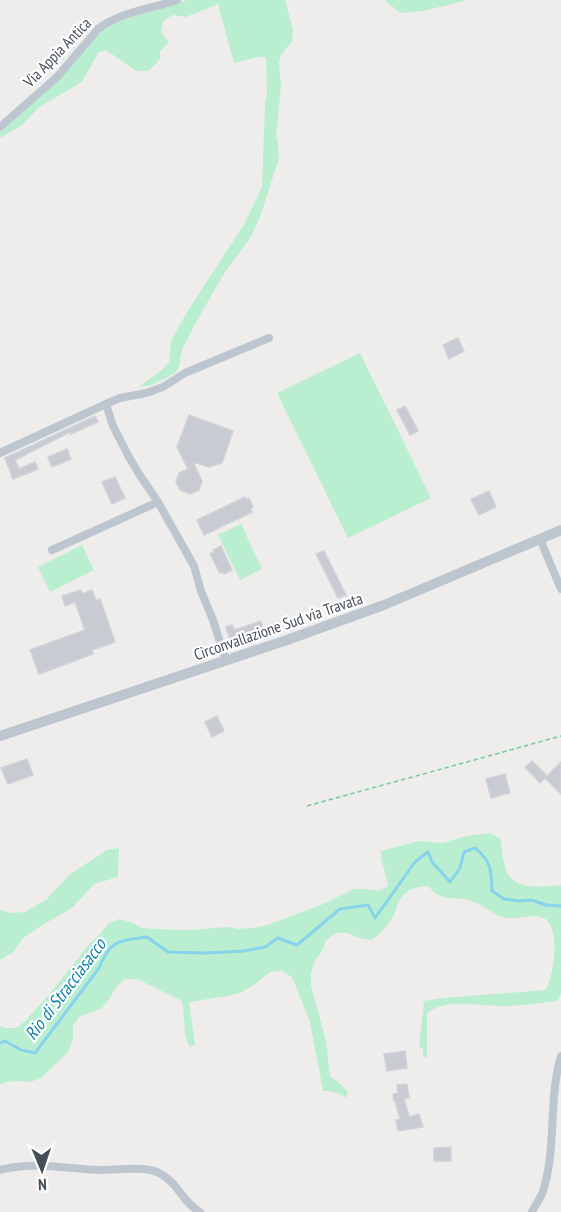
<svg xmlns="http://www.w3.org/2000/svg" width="561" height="1212" viewBox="0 0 561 1212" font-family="'PT Sans Narrow',sans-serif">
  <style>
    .green { fill: #baeed0 }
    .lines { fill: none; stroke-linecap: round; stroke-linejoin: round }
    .stream { stroke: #87d3eb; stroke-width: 3 }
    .building { fill: #c9cbd2; stroke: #d0d2d8; stroke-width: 1.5 }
    .path { stroke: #73cba2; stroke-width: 1.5; stroke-dasharray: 4.5 3; stroke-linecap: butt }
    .minor { stroke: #bdc6cf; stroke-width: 8 }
    .tertiary { stroke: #bdc6cf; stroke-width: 10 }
    .labels { text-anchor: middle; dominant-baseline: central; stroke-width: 4.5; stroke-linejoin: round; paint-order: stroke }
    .street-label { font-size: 16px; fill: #454f5a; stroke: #fff }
    .water-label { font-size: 18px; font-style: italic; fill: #0d80a5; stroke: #fff }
  </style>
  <rect width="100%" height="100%" fill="#efecec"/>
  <g class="green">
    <polygon points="187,0 285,0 293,30 292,41 281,55 279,62 281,86 276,136 278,144 279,158 260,217 250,238 225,272 195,324 182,350 178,370 174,374 152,385 139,387 162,370 169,362 171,341 187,312 245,223 262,187 265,104 267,93 266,57 257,57 234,63 218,4 186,17 173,15 163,21 161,33 169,42 160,51 160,58 157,63 148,71 136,71 106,50 98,53 82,82 39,107 22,125 0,138 0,132 13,121 91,41 108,26 129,18"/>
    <polygon points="385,0 468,0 423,11 400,13"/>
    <polygon points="360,353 431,498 348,538 277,393"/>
    <polygon points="241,524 262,569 240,580 218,535"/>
    <polygon points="82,545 94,570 50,592 38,567"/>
    <path d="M489,833L500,838C502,848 503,864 507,872C516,892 544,886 561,885V993L559,999L556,1001C537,1004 519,1006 500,1006C477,1006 447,998 427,1013V1057H423V1048L419,1047L424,1001L443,998L546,990C554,973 561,928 544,918C532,913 514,921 503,917C492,914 484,906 474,902C463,896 450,901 438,895C435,893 431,889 428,886C416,887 406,889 399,901C397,905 396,910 394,915C388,925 381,934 371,940L359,938L348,933H336L326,940L322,951L315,961L311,973V985L326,1041L330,1076L348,1091L346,1098C340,1092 331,1091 323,1091L310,1022L292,977L282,971L270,972L251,987L240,993L228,996L189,1002L195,1044L190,1047C182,1031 185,1018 182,1001L137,979H125L116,987L110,998L102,1008L79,1017L73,1026V1038L69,1051L41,1078L30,1082L17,1081L6,1082L0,1085V1026L5,1028H16L24,1022L48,996L91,942L100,934L108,924L119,919L131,922L142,928L153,929L191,930L227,927L239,929L251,928L264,926L321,905L354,889H365L378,891L388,886C386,872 381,865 381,851L419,841L443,843L466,836Z"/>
    <polygon points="119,848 118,877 94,884 72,908 44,924 23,938 13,952 0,960 0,910 11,913 25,912 47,899 69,875 107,850"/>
  </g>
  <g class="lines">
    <path class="stream" d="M0,1043L5,1041L21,1050L35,1053L99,968C110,940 118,941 147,937L168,952L206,953L244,951L265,947L278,938L297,945L340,909L368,905L375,918L415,862L428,852L432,862L450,882L460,868L464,852L475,848C492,862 491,870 492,891L504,899L519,901L532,900L546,905L561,906"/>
  </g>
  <g class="building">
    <polygon points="458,338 464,351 449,359 443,345"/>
    <polygon points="405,406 418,431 410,435 397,410"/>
    <polygon points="189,415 233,431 222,463 209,467 193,462 202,481 199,490 190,494 180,490 176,482 179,473 188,469 177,447"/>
    <polygon points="95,416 98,422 71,434 70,432 15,460 19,469 35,462 38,469 13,479 5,458"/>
    <polygon points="67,449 71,459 52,467 48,457"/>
    <polygon points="115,477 125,498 112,504 102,482"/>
    <polygon points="489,491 496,507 479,515 471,499"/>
    <polygon points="245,497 246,500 249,498 253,507 251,509 252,512 204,535 197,520"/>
    <polygon points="221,546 232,570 224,574 223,572 220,573 210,554 214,552 213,550"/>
    <polygon points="324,551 346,595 338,598 316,554"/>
    <polygon points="81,590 82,594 92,590 96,601 100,599 115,642 92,650 93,654 39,674 30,650 85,630 75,602 65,606 62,596"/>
    <polygon points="261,621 263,630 230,640 226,627 232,625 234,630"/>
    <polygon points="217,716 224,731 212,737 205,722"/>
    <polygon points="27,759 33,775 8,784 1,768"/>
    <polygon points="532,761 547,776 561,762 561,794 545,778 540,783 525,767"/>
    <polygon points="505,774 510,793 491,798 486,779"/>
    <polygon points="405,1051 407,1068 387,1071 384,1054"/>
    <polygon points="407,1084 409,1098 404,1098 409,1117 419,1114 423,1127 398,1131 396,1120 400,1119 395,1101 394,1101 393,1094 398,1093 397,1085"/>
    <polygon points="451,1147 451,1161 434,1161 434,1148"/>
  </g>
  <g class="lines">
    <polyline class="path" points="307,806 561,736"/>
    <g class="minor">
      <path d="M0,127L57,77L98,29C120,12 151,9 177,0"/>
      <polyline points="0,453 106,404"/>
      <polyline points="540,539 561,589"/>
      <polyline points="52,550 158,502"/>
      <polyline points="226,661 213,620 201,591 194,566 158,502 139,474 129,457 113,426 106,404 120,398 146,393 163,387 185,373 269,338"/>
      <path d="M0,1170C35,1161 66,1169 101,1170C118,1170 146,1165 161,1174C178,1183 183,1203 200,1212"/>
      <path d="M532,1212C535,1205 541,1198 543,1191C557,1148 548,1099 561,1056"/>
    </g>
    <polyline class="tertiary" points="0,736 287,640 384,605 561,530"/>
  </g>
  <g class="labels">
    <g class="street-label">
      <text transform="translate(57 52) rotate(-46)">Via Appia Antica</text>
      <text transform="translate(278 626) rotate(-19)">Circonvallazione Sud via Travata</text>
    </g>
    <g class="water-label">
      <text transform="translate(65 989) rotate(-53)">Rio di Stracciasacco</text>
    </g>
  </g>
  <g transform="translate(42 1170) rotate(178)" stroke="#ffffff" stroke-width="4.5" paint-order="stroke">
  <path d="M0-4.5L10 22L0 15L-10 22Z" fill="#454f5a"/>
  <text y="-9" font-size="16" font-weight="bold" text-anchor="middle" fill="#454f5a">N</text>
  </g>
</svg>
